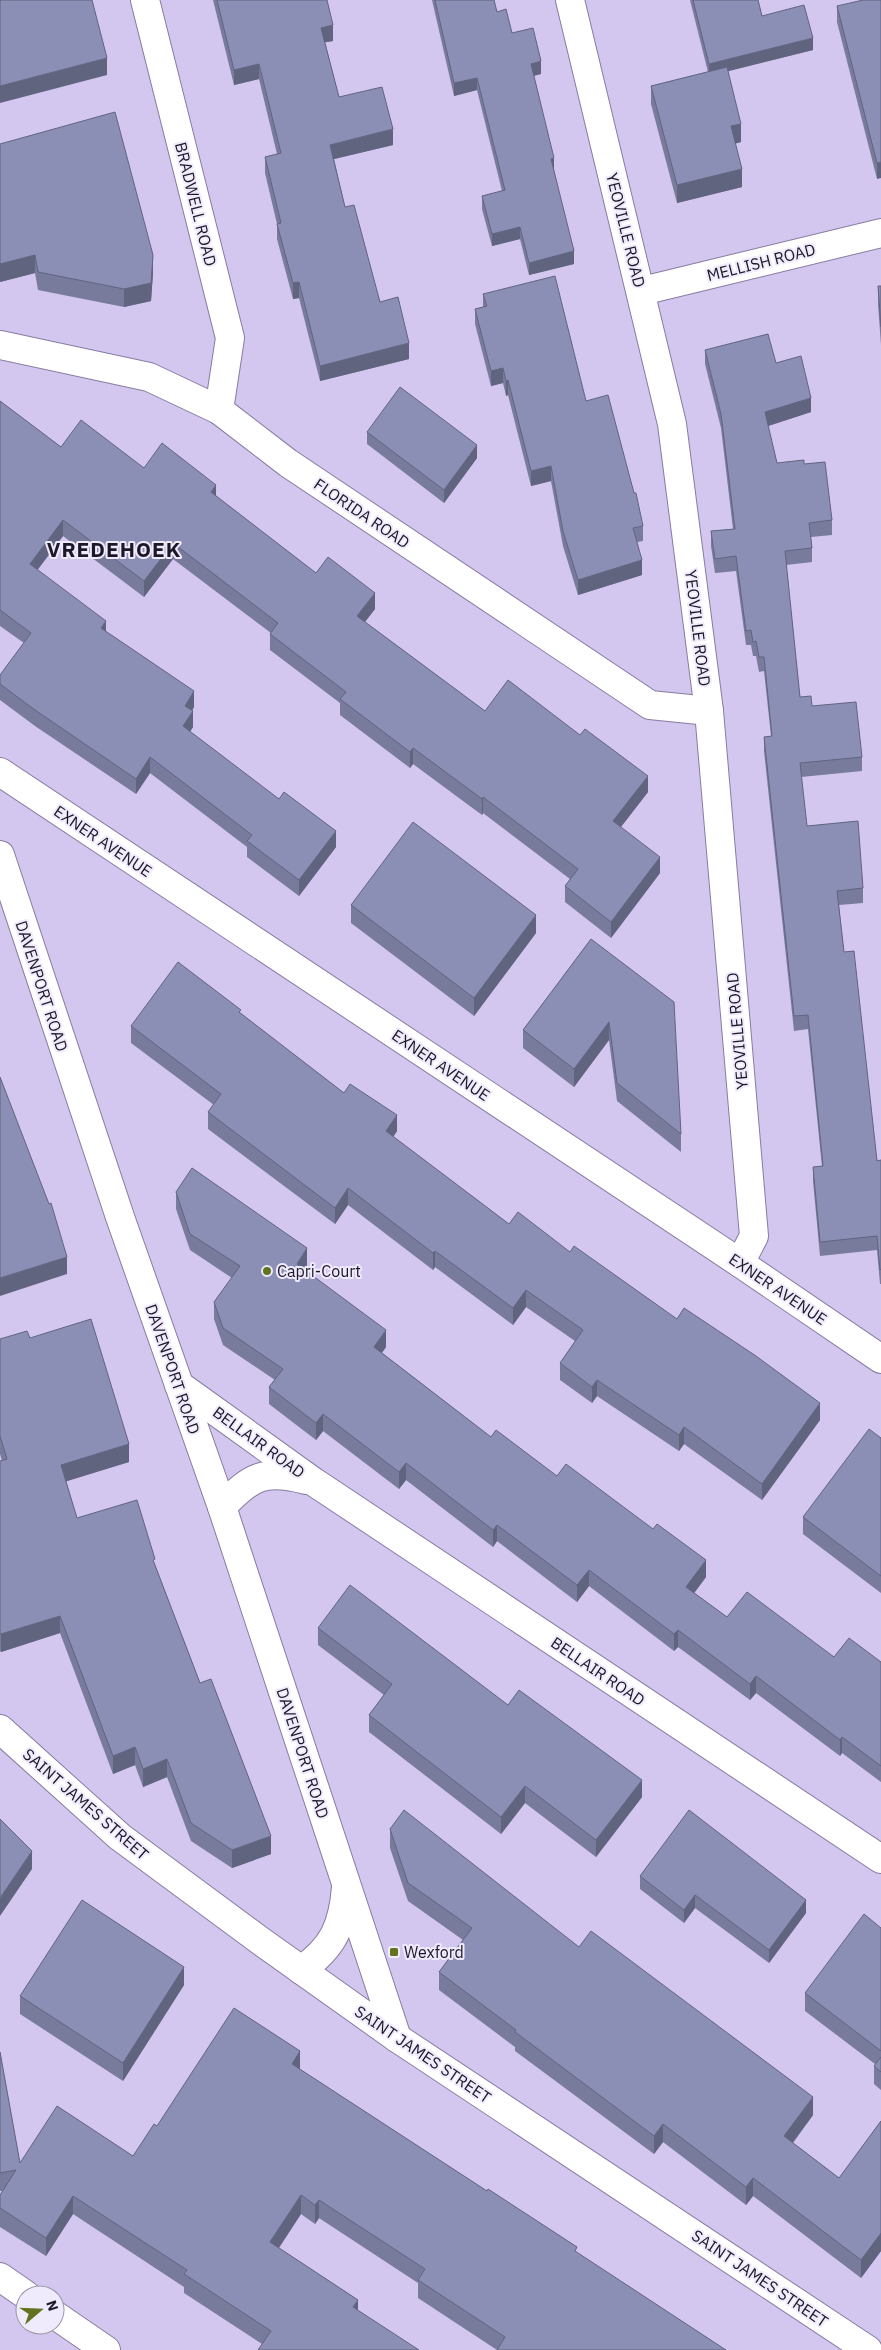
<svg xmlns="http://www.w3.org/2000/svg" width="881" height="2350" viewBox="0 0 881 2350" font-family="'IBM Plex Sans',sans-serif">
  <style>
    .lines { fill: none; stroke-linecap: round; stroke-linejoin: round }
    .minor-casing { stroke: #887ca1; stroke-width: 30 }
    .minor { stroke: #fff; stroke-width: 28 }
    .wall { fill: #787b9c }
    .shaded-wall { fill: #61647f }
    .building { fill: #8b8fb5; stroke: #61647f }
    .poi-dot { fill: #62721e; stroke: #f0ebfc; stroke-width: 2 }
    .labels { text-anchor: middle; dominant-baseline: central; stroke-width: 4; stroke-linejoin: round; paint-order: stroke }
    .street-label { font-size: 16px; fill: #1d1827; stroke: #f0ebfc }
    .poi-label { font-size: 16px; fill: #1d1827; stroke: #f0ebfc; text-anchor: start }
    .district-label { font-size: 21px; font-weight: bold; letter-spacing: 1px; fill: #1d1827; stroke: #f0ebfc }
  </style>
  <rect width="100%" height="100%" fill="#d3c6ef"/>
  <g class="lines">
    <defs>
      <g id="minor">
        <polyline points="145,0 230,338 219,410"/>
        <polyline points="570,0 672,424 709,711 754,1236 740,1263"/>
        <polyline points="642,291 881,233"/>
        <polyline points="0,345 149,377 219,410 288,463 650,705 709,711"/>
        <polyline points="0,772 740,1263 881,1359"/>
        <polyline points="0,855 120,1217 222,1507 397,2038"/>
        <polyline points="179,1385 314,1482 881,1859"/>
        <path d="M222,1507C251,1476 264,1469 306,1480"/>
        <polyline points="0,1729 120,1837 262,1942 397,2038 868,2350"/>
        <path d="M301,1970C333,1948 343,1926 346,1887"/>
        <polyline points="0,2277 26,2295"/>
        <polyline points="55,2315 106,2350"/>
      </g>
    </defs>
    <use href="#minor" class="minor-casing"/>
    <use href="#minor" class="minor"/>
  </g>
  <g class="wall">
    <polygon points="213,0 327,0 333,41 325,42 339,97 393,145 334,159 345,207 380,302 409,359 320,381 299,298 293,299 277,239 277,224 265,173 265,157 277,154 259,79 234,85"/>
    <polygon points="432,0 494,0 497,12 541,74 534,76 554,170 554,171 574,264 529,275 520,239 492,246 482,209 482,196 502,191 477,90 454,96"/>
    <polygon points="690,0 758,0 762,16 813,50 728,71 741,142 735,143 742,187 677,203 651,104 651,86 708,72"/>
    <polygon points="881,0 877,179 837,22 837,6"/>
    <polygon points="0,144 153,273 151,301 124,307 38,290 35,273 0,282"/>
    <polygon points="878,286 881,286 881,345 878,304"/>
    <polygon points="483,294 586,401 634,493 643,526 643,541 637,542 642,575 578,595 563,546 551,481 531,486 508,395 506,396 503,383 491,386 475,324 475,309 483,307"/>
    <polygon points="705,350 776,363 811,412 768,426 777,463 804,464 832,520 832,535 811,537 812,548 812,562 786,565 800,697 812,706 862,757 862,771 801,777 807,826 863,888 863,903 839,905 844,952 877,1161 881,1160 881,1284 880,1284 877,1250 820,1256 813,1181 813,1167 822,1166 808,1029 794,1031 764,751 764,737 771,736 764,671 759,672 756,656 753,656 751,645 746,645 736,571 715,573 711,546 711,531 733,529 721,428 705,364"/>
    <polygon points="0,401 61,447 144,468 216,496 316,573 375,609 365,622 485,711 648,792 621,827 660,873 611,938 565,902 565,886 570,879 483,813 482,815 413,764 410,768 340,715 340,703 270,650 270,634 271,633 173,559 144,597 63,536 37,570 106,632 194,707 192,711 193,727 190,732 336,847 299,896 247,857 247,847 150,773 136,794 35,726 0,700 0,675 24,643 0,626"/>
    <polygon points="367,432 477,458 444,503 367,444"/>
    <polygon points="351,905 536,933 474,1016 351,923"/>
    <polygon points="591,939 681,1134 681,1152 617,1101 609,1040 574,1087 523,1048 523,1030"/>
    <polygon points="241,1014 344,1093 397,1131 393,1137 509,1224 570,1252 820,1420 762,1500 684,1444 679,1451 597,1396 592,1403 560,1380 560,1363 575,1341 526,1307 513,1325 435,1267 433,1270 348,1205 335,1224 208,1129 208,1112 214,1105 131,1043 131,1026"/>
    <polygon points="176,1192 307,1265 304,1269 386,1347 382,1353 491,1437 557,1476 706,1577 694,1593 727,1617 834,1657 881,1662 881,1782 842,1753 840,1756 756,1693 750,1700 678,1647 674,1651 589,1586 577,1602 497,1541 493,1547 406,1480 399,1489 323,1431 316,1440 269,1404 269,1387 275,1380 223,1345 214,1319 214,1302 232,1278 190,1250 176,1209"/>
    <polygon points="30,1338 129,1462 66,1481 77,1518 155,1565 200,1683 271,1854 232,1868 191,1841 167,1777 143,1787 135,1765 113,1774 60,1633 1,1652 0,1651 0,1461 2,1461 0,1454 0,1339"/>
    <polygon points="881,1438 881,1593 803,1534 803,1517"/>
    <polygon points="318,1628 508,1705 642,1797 596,1857 525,1803 501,1834 369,1732 369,1715 384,1695 318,1645"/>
    <polygon points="390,1829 579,1947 813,2115 793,2143 839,2178 881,2121 881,2251 861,2278 753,2196 746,2205 663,2142 654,2154 515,2051 515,2047 439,1990 439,1972 463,1940 408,1901 390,1848"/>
    <polygon points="640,1876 806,1913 769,1963 695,1908 684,1923 640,1889"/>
    <polygon points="881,1928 881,2090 874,2084 874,2066 875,2064 805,2011 805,1993"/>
    <polygon points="184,1985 123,2081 20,2014 20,1996"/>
    <polygon points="0,2052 20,2163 133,2156 157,2126 300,2070 487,2191 577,2247 497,2350 418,2298 418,2283 319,2218 315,2224 301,2214 279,2248 358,2300 262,2344 184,2293 184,2287 73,2214 46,2256 0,2227 0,2195 3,2191 0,2191"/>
  </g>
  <g class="shaded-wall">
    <polygon points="333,25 333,41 321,43 321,28"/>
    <polygon points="813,38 813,50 709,76 709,64"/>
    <polygon points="107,58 107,75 0,103 0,86"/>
    <polygon points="541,61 541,74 531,76 531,64"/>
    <polygon points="259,64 259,79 234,85 234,70"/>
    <polygon points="477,78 477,90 454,96 454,83"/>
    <polygon points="741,124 741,142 731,145 731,126"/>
    <polygon points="393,129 393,145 330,160 330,145"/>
    <polygon points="554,158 554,170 551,171 551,159"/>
    <polygon points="881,162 881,178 877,179 877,163"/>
    <polygon points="742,169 742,187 677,203 677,185"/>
    <polygon points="520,227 520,239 492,246 492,234"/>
    <polygon points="574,251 574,264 529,275 529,263"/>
    <polygon points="35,255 35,273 0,282 0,264"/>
    <polygon points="153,255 153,273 151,301 124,307 124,289"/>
    <polygon points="299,282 299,298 293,299 293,283"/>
    <polygon points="409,343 409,359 320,381 320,366"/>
    <polygon points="503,368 503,383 491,386 491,371"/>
    <polygon points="508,380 508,395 506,396 506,381"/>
    <polygon points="811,398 811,412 765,427 765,412"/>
    <polygon points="477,445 477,458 444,503 444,490"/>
    <polygon points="551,466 551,481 531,486 531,471"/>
    <polygon points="216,485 216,501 211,492"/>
    <polygon points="63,520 63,536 30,580 30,564"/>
    <polygon points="173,543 173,559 144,597 144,581"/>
    <polygon points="642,560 642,575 578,595 578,580"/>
    <polygon points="375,593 375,609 357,632 357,616"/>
    <polygon points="106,621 106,637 101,628"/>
    <polygon points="194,691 194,707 185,722 185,706"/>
    <polygon points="193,711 193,727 183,742 183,726"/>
    <polygon points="413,748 413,764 410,768 410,752"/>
    <polygon points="150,757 150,773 136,794 136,779"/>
    <polygon points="648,776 648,792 613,837 613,821"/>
    <polygon points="483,797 483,813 482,815 482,799"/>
    <polygon points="336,831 336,847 299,896 299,880"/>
    <polygon points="660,857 660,873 611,938 611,922"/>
    <polygon points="536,915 536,933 474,1016 474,998"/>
    <polygon points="609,1022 609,1040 574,1087 574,1069"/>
    <polygon points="397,1115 397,1131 386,1148 386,1131"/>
    <polygon points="348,1188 348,1205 335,1224 335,1208"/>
    <polygon points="307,1248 307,1265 297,1280 297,1264"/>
    <polygon points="435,1251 435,1267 433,1270 433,1253"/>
    <polygon points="67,1257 67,1274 0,1296 0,1278"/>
    <polygon points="526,1290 526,1307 513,1325 513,1308"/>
    <polygon points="386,1330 386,1347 374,1363 374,1347"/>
    <polygon points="597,1380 597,1396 592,1403 592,1387"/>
    <polygon points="820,1403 820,1420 762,1500 762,1484"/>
    <polygon points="323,1414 323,1431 316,1440 316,1423"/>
    <polygon points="684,1427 684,1444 679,1451 679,1435"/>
    <polygon points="129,1444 129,1462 61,1483 61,1465"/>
    <polygon points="406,1463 406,1480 399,1489 399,1472"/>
    <polygon points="497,1525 497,1541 493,1547 493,1530"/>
    <polygon points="706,1560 706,1577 686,1604 686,1587"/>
    <polygon points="589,1570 589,1586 577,1602 577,1585"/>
    <polygon points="60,1616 60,1633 1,1652 1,1634"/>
    <polygon points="678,1630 678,1647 674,1651 674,1634"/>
    <polygon points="756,1676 756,1693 750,1700 750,1684"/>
    <polygon points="842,1737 842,1753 840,1756 840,1740"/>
    <polygon points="135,1747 135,1765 113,1774 113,1756"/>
    <polygon points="167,1759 167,1777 143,1787 143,1769"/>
    <polygon points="642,1780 642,1797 596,1857 596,1840"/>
    <polygon points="525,1786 525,1803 501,1834 501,1817"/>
    <polygon points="271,1836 271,1854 232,1868 232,1850"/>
    <polygon points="32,1851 32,1869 0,1916 0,1898"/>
    <polygon points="695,1895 695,1908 684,1923 684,1910"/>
    <polygon points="806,1900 806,1913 769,1963 769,1950"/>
    <polygon points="184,1967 184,1985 123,2081 123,2063"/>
    <polygon points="300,2051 300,2070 292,2064"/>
    <polygon points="813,2097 813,2115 784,2154 784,2136"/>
    <polygon points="663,2124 663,2142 654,2154 654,2136"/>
    <polygon points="753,2178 753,2196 746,2205 746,2187"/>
    <polygon points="301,2195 301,2214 270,2261 270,2242"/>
    <polygon points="73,2196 73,2214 46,2256 46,2238"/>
    <polygon points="319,2200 319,2218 315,2224 315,2205"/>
    <polygon points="881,2233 881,2251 861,2278 861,2260"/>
    <polygon points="358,2300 358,2319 353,2307"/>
  </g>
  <g class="building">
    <polygon points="0,0 92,0 107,58 0,86"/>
    <polygon points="217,0 327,0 333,25 321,28 339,97 382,87 393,129 330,145 345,207 354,205 380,302 398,297 409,343 320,366 299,282 293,283 277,224 281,223 265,157 281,153 259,64 234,70"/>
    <polygon points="435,0 494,0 497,12 506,9 512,33 533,28 541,61 531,64 554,158 551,159 574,251 529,263 520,227 492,234 482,196 505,190 477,78 454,83"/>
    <polygon points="693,0 758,0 762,16 804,5 813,38 709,64"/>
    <polygon points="863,0 881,0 881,162 877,163 837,6"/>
    <polygon points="727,67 741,124 731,126 742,169 677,185 651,86"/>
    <polygon points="115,112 153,255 151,283 124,289 38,272 35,255 0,264 0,144"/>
    <polygon points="555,276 586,401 608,395 634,493 636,493 643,526 633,528 642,560 578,580 563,531 551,466 531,471 508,380 506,381 503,368 491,371 475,309 487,306 483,294"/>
    <polygon points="878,286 881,286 881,327"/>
    <polygon points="768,334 776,363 801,356 811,398 765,412 777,463 804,460 804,464 825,462 832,520 809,523 812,548 785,551 800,697 811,696 812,706 856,702 862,757 800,763 807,826 858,821 863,888 837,891 844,952 854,951 877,1161 881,1160 881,1269 880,1270 877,1236 820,1242 813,1167 823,1166 808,1015 794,1016 764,737 772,736 764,657 759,657 756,641 753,642 751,630 746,631 736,556 715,559 711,531 735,529 721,414 705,350"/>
    <polygon points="400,387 477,445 444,490 367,432"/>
    <polygon points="0,401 61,447 81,420 144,468 162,443 216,485 211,492 316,573 328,557 375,593 357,616 485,711 508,680 580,735 585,729 648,776 613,821 660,857 611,922 565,886 578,869 483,797 482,799 413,748 410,752 340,699 346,692 270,634 278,623 173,543 144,581 63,520 30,564 106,621 101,628 194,691 185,706 193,711 183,726 279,799 284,792 336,831 299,880 247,841 252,835 150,757 136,779 35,710 0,684 0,675 31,633 0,610"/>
    <polygon points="413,822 536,915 474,998 351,905"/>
    <polygon points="591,939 674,1002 681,1134 617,1083 609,1022 574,1069 523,1030"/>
    <polygon points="178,962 241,1010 239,1012 344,1093 350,1084 397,1115 386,1131 509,1224 518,1212 570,1252 574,1246 677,1319 684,1308 756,1356 820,1403 762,1484 684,1427 679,1435 597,1380 592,1387 560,1363 583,1330 526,1290 513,1308 435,1251 433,1253 348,1188 335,1208 208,1112 221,1094 131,1026"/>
    <polygon points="0,1077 49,1204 51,1203 67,1257 0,1278"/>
    <polygon points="192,1168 307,1248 297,1264 386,1330 374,1347 491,1437 496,1430 557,1476 566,1464 653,1529 657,1524 706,1560 686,1587 727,1617 747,1592 834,1657 849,1638 881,1662 881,1766 842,1737 840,1740 756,1676 750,1684 678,1630 674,1634 589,1570 577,1585 497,1525 493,1530 406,1463 399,1472 323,1414 316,1423 269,1387 283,1369 223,1328 214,1302 240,1266 190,1234 176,1192"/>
    <polygon points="91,1319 129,1444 61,1465 77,1518 137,1500 155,1559 153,1560 200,1683 211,1679 271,1836 232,1850 191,1823 167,1759 143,1769 135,1747 113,1756 60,1616 1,1634 0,1633 0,1461 7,1459 0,1436 0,1339 27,1331 30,1338"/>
    <polygon points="869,1429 881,1438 881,1576 803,1517"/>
    <polygon points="350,1585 508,1705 519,1690 642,1780 596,1840 525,1786 501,1817 369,1715 392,1684 318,1628"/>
    <polygon points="404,1810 579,1947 591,1931 813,2097 784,2136 839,2178 881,2121 881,2233 861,2260 753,2178 746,2187 663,2124 654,2136 515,2032 516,2030 439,1972 472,1928 408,1883 390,1829"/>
    <polygon points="689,1810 806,1900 769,1950 695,1895 684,1910 640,1876"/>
    <polygon points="0,1819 32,1851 0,1898"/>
    <polygon points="82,1900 184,1967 123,2063 20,1996"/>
    <polygon points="864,1914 881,1928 881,2051 805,1993"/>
    <polygon points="234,2008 300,2051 292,2064 487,2191 488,2189 577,2247 575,2251 726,2350 497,2350 505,2337 418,2280 425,2269 319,2200 315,2205 301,2195 270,2242 358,2300 353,2307 419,2350 258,2350 271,2331 184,2274 187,2270 73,2196 46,2238 0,2208 0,2195 16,2170 0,2173 0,2052 20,2163 57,2106 133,2156 154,2124 157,2126"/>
    <polygon points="881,2057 881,2072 874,2066"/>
  </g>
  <g class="poi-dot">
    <circle cx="267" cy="1271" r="5"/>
    <rect x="389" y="1947" width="10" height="10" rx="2.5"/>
  </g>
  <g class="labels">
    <g class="street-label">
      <text transform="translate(196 204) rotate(76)">BRADWELL ROAD</text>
      <text transform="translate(626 230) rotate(76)">YEOVILLE ROAD</text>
      <text transform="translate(761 262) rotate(-14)">MELLISH ROAD</text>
      <text transform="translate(362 513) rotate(34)">FLORIDA ROAD</text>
      <text transform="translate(698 628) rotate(83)">YEOVILLE ROAD</text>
      <text transform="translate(103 841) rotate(34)">EXNER AVENUE</text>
      <text transform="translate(42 986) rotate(72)">DAVENPORT ROAD</text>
      <text transform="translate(737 1031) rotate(-95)">YEOVILLE ROAD</text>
      <text transform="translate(441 1065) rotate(34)">EXNER AVENUE</text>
      <text transform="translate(778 1289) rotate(34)">EXNER AVENUE</text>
      <text transform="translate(173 1369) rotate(71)">DAVENPORT ROAD</text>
      <text transform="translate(259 1442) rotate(36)">BELLAIR ROAD</text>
      <text transform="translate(598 1671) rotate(34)">BELLAIR ROAD</text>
      <text transform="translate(303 1753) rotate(72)">DAVENPORT ROAD</text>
      <text transform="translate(86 1804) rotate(41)">SAINT JAMES STREET</text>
      <text transform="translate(423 2054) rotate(34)">SAINT JAMES STREET</text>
      <text transform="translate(760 2278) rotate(34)">SAINT JAMES STREET</text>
    </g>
    <g class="poi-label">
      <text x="277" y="1271">Capri-Court</text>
      <text x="404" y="1952">Wexford</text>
    </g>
    <g class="district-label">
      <text x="114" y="549">VREDEHOEK</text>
    </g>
  </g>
  <g transform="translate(40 2310) rotate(71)"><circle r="24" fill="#f0ebfc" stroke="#9c97a7"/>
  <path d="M0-4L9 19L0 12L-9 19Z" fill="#62721e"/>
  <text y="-8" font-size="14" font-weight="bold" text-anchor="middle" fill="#1d1827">N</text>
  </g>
</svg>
